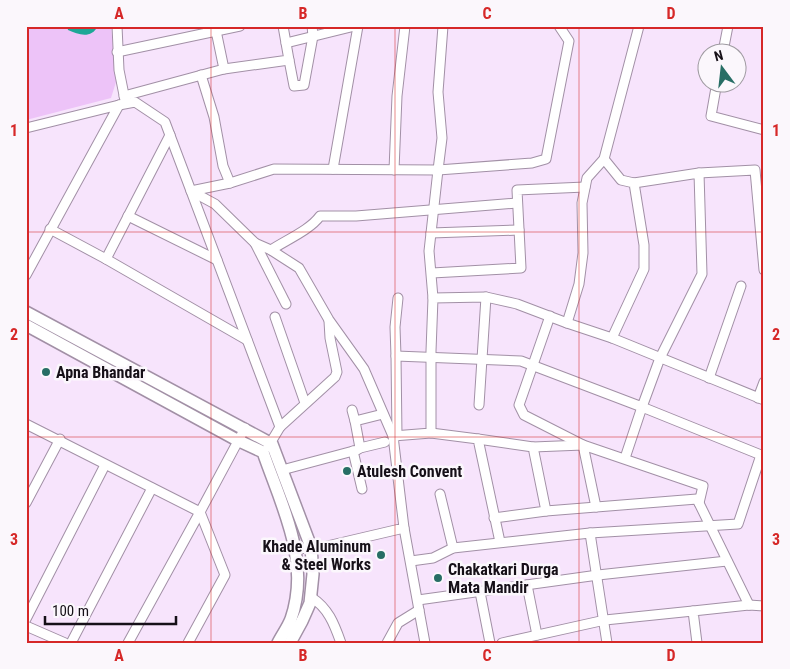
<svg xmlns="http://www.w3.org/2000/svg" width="790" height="669" viewBox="0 0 790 669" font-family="'Roboto Condensed',sans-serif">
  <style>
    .green { fill: #edc3f8 }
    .water { fill: #1da797 }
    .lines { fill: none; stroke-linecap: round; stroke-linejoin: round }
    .minor-casing { stroke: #a290a6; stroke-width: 11 }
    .major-casing { stroke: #a290a6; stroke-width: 14 }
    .minor { stroke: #fff; stroke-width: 9 }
    .major { stroke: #fff; stroke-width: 11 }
    .grid { fill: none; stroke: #d62828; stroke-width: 1; stroke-opacity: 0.55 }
    .poi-dot { fill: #276e65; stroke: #fbf7fc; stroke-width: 2 }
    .labels { text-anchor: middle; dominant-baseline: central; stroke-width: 5; stroke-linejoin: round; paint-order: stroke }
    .poi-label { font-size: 16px; font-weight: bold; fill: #161018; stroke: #fbf7fc; text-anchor: start }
    .neatline { fill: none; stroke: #d62828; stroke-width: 2 }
    .grid-label { font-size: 16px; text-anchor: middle; font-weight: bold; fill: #d62828 }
  </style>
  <rect width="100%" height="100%" fill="#f7e4fc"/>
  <polygon class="green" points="26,26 111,26 116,82 111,98 26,120"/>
  <path class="water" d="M67,26H98C91,39 79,35 68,30Z"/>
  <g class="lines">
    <defs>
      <g id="minor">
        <polyline points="117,26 119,70 125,100"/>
        <polyline points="443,26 438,92 442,138 438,170 532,163 546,159 569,41 559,26"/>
        <polyline points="286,43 355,26"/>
        <polyline points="117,52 240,26"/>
        <polyline points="723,52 728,26"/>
        <polyline points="289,60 294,86 304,85 313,36 312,26"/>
        <polyline points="224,69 289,60 283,26"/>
        <polyline points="201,75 214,117 223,166 230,183"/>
        <polyline points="717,82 711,116 764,130"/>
        <polyline points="124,96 224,69 215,26"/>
        <polyline points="119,105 135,102 165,122 280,427 268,447"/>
        <polyline points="26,128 119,105 26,275"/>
        <polyline points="170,135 106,259 247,340"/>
        <polyline points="604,159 621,180 634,183 644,245 644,269 612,338"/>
        <polyline points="333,169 358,26"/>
        <polyline points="394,170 397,96 405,26"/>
        <polyline points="699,173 755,170 764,270"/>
        <polyline points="128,216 217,260"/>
        <polyline points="50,229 106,259"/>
        <polyline points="431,233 519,230"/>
        <polyline points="255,243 286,304"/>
        <path d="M271,250C286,240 310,230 320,216H356L517,203"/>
        <polyline points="432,273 521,268 517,190 585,187"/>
        <polyline points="550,316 519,405 524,415 583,445 596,507"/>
        <polyline points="275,317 305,403"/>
        <polyline points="567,323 612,338 764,400"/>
        <polyline points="396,356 395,327 398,298"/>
        <polyline points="709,378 741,286"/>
        <polyline points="758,398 764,382"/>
        <polyline points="479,405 486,297"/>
        <polyline points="352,410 355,421"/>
        <polyline points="26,424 200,512 128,643"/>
        <polyline points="280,427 335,377 337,372 330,338 329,321"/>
        <polyline points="431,433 478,439 500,542"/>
        <polyline points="393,436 364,369 329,320 299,268 271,250 255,243 215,204 191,191 230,183 274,169 438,170 429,251 433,298"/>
        <polyline points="397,436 396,356 521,361 642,407 660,358 702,274 699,173 634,183"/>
        <polyline points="478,439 533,447 546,511 494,518"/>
        <polyline points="533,447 583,445 703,486 699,503"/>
        <polyline points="360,448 385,442"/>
        <polyline points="353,451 362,489"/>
        <polyline points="282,470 357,450 360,448 355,421 383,414"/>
        <polyline points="440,494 453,548"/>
        <polyline points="26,503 60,439"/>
        <polyline points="546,511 697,499 749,605"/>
        <polyline points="404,528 425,643"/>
        <polyline points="590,533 738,524 761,455 642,407 625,458"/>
        <polyline points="297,549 323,547 404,528 393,436 431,433 431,351 433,298 486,297 517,304 567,323 579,284 583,253 582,203 587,178 604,159 639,26"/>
        <polyline points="411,561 433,558 453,548 590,533 607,643"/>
        <polyline points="527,585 537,635"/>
        <polyline points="480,592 490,643"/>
        <path d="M311,597C328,608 334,623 341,643"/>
        <polyline points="418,600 598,575 727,561"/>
        <polyline points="26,619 105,465"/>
        <polyline points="26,626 65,643"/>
        <polyline points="71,643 152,488"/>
        <polyline points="188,643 225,575 200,512 245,428"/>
        <polyline points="387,643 398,623 419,610"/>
        <polyline points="502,643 605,620 693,611"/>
        <polyline points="697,643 693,611 749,605 764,606"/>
      </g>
      <g id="major">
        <polyline points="26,312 272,444 311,547 313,574 310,603 302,621 290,643"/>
        <path d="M26,325L237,440L263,452C282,507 311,561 291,619C288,627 282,635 278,643"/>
      </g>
    </defs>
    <use href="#minor" class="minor-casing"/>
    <use href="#major" class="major-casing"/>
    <use href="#minor" class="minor"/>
    <use href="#major" class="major"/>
  </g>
  <path class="grid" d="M211,26V643M395,26V643M579,26V643M26,232H764M26,437H764"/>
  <g class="poi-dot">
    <circle cx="46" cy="372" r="5"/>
    <circle cx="347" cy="471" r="5"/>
    <circle cx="381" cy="555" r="5"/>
    <circle cx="438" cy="578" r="5"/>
  </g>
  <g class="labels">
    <g class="poi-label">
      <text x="56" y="372">Apna Bhandar</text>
      <text x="357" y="471">Atulesh Convent</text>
      <text x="371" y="546" text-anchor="end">Khade Aluminum<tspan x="371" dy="18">&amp; Steel Works</tspan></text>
      <text x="448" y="569">Chakatkari Durga<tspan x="448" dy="18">Mata Mandir</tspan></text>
    </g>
  </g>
  <rect width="790" height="669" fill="none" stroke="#fbf7fc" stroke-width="55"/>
  <g transform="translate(722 68) rotate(345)"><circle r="24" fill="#fbf7fc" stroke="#9f9ba1"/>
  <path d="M0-4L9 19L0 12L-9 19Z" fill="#276e65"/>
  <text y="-8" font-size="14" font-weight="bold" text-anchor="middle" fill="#161018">N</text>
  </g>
  <path d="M45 616v8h131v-8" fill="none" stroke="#161018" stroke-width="2.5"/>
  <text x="52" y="616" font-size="15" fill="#161018" stroke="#fbf7fc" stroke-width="4" paint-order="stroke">100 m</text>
  <rect x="28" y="28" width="734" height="614" class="neatline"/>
  <g class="grid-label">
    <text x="119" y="19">A</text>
    <text x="303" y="19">B</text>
    <text x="487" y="19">C</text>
    <text x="671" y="19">D</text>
    <text x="14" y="136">1</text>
    <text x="776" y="136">1</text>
    <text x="14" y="340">2</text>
    <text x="776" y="340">2</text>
    <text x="14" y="545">3</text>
    <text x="776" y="545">3</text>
    <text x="119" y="661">A</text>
    <text x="303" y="661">B</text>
    <text x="487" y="661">C</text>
    <text x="671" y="661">D</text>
  </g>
</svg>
